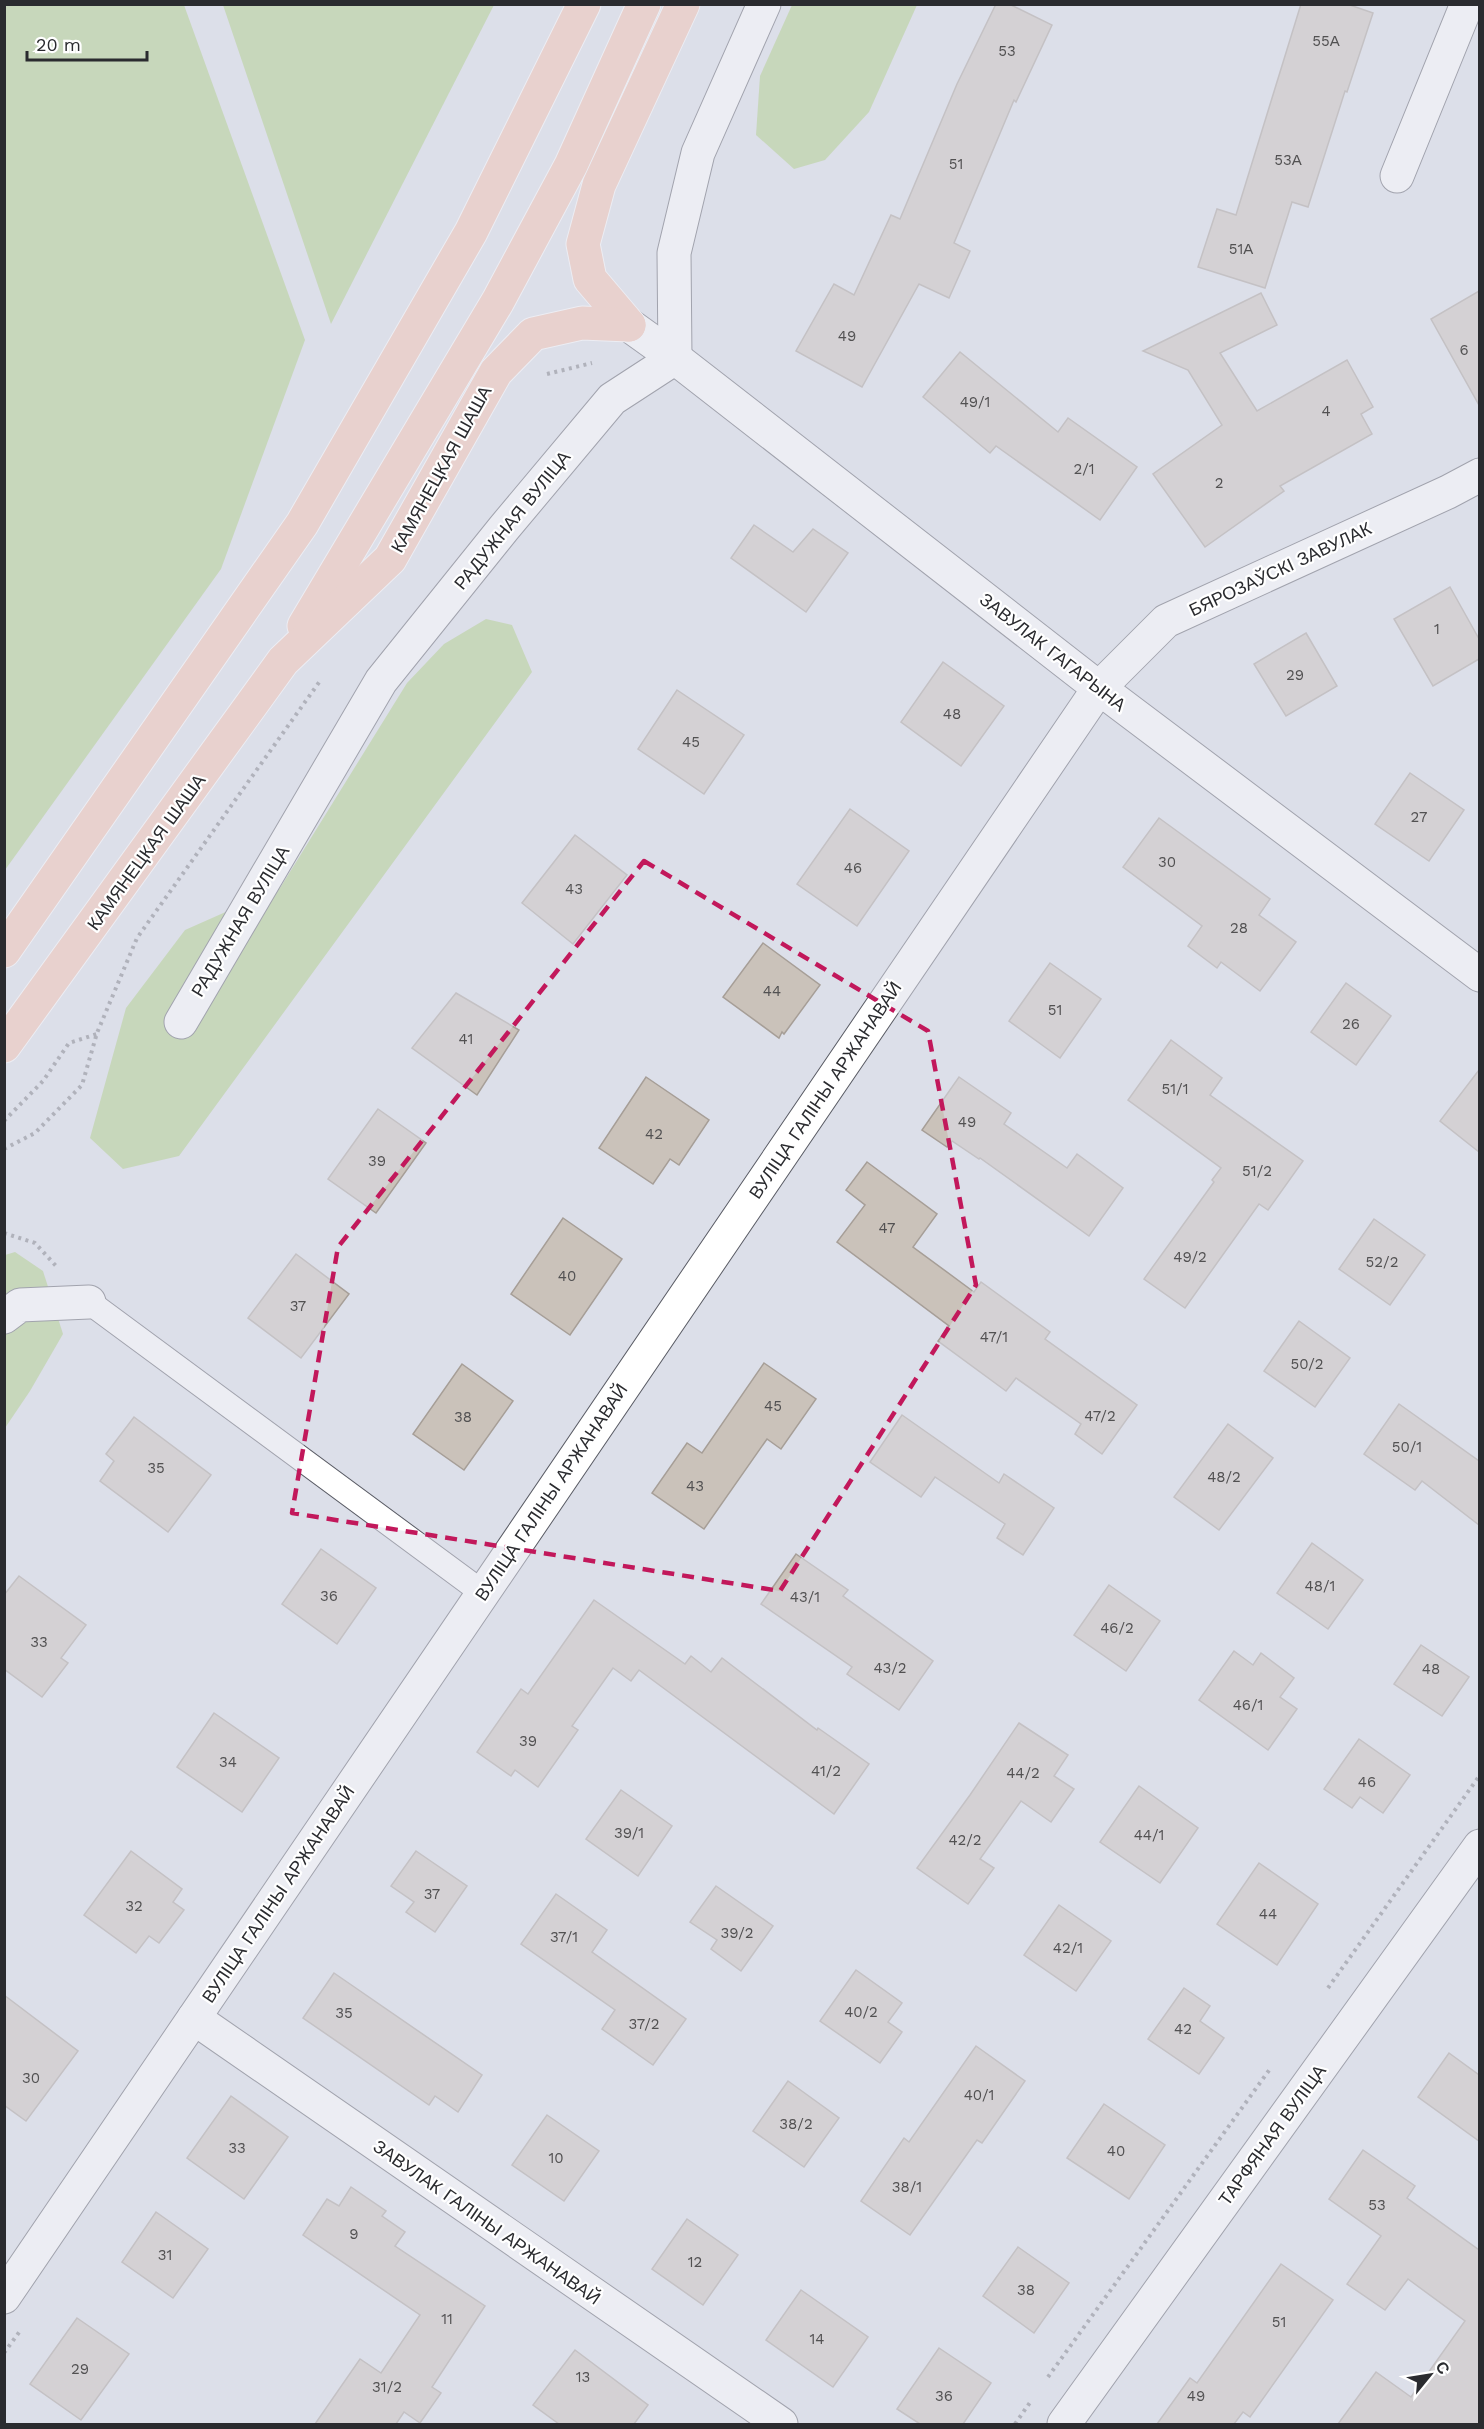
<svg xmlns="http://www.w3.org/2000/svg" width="1484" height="2429" viewBox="0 0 1484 2429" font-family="'Work Sans',sans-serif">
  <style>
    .green { fill: #aece84 }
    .building { fill: #cac2ba; stroke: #a69e97; stroke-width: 1.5 }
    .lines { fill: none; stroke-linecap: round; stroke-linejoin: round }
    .service-casing { stroke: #5a5c65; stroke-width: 26 }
    .minor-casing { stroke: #5a5c65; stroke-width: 35 }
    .primary-casing { stroke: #fff; stroke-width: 35 }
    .path { stroke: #7b7d84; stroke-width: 4; stroke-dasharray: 3 4.5; stroke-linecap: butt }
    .service { stroke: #fff; stroke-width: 24 }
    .minor { stroke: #fff; stroke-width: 33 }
    .primary { stroke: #f5c1ad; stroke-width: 33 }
    .marked { fill: none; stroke: #c2185b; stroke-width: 4.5; stroke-dasharray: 12 8; stroke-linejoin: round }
    .labels { text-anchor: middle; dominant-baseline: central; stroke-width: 4.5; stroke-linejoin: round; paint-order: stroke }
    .number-label { font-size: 15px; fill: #525152 }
    .street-label { font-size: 18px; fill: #2a2b2f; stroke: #fff }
  </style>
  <rect width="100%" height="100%" fill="#dcdfe9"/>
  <g class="green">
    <polygon points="5,4 184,5 305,340 221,569 5,870"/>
    <polygon points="223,5 494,5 331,324"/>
    <polygon points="792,5 917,5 869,112 825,160 794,169 756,135 760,76"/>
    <polygon points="486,619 512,625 532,672 179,1156 123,1169 90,1138 126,1008 185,930 280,888 407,683 444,644"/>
    <polygon points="15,1252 43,1271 63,1334 30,1391 5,1428 5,1255"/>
  </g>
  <g class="building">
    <polygon points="996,4 1009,4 1052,25 1016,102 1014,100 954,243 970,251 949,298 919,284 862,387 796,351 834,284 854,295 891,215 900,219 957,84"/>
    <polygon points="1301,4 1347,4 1373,13 1347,92 1345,91 1308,207 1292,202 1265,288 1198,267 1217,209 1236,215"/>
    <polygon points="1479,291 1479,405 1431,319"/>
    <polygon points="1261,293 1277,325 1220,353 1257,411 1347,360 1373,407 1361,414 1372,434 1280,486 1284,491 1205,547 1153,474 1222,425 1188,370 1143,351"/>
    <polygon points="960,352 1058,432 1068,418 1137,467 1100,520 996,446 990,453 923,397"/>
    <polygon points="754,525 793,552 813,529 848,553 806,612 731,558"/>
    <polygon points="1450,587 1479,639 1479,659 1433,686 1394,619"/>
    <polygon points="1306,633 1337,686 1286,716 1254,664"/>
    <polygon points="943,662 1004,706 961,766 901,722"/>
    <polygon points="677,690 744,735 704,794 638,749"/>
    <polygon points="1410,773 1464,810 1429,861 1375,824"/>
    <polygon points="850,809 909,851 857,926 797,884"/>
    <polygon points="1159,818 1270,899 1259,915 1296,942 1260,991 1221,962 1217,968 1188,946 1202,926 1123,867"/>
    <polygon points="575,835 627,875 573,944 522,903"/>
    <polygon points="763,943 820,985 784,1034 782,1032 779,1038 723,997"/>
    <polygon points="1050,963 1101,999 1060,1058 1009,1021"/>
    <polygon points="1346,983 1391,1016 1356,1065 1311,1032"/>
    <polygon points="456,993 519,1030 477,1095 412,1048"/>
    <polygon points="1171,1040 1222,1078 1210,1095 1303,1161 1268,1210 1259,1204 1185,1308 1144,1279 1214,1182 1212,1180 1221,1168 1128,1100"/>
    <polygon points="1479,1070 1479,1152 1440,1121"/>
    <polygon points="646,1077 709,1120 679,1165 670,1159 653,1184 599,1148"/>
    <polygon points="959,1077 1011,1113 1004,1124 1067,1168 1077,1154 1123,1188 1089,1236 980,1158 979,1159 952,1141 947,1147 922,1130"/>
    <polygon points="378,1109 426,1143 376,1213 328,1179"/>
    <polygon points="867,1162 937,1214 913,1247 974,1292 981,1282 1050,1332 1045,1339 1137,1405 1102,1454 1075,1434 1081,1424 1016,1378 1006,1391 938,1341 949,1326 837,1242 865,1205 846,1190"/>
    <polygon points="563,1218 622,1259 570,1335 511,1294"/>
    <polygon points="1374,1219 1425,1255 1390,1305 1339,1269"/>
    <polygon points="296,1254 349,1294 301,1358 248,1318"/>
    <polygon points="1299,1321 1350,1358 1315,1407 1264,1371"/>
    <polygon points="764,1363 816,1399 781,1449 767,1439 704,1529 652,1493 687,1443 702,1453"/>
    <polygon points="462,1364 513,1401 464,1470 413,1434"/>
    <polygon points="1399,1404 1479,1461 1479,1525 1422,1481 1415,1490 1364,1454"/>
    <polygon points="902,1415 999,1483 1004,1474 1054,1508 1023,1555 997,1538 1005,1524 935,1477 921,1497 870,1462"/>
    <polygon points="134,1417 211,1475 168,1532 100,1481 114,1461 106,1454"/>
    <polygon points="1228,1424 1273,1458 1219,1530 1174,1497"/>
    <polygon points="1312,1543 1363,1580 1328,1629 1277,1593"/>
    <polygon points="321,1549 376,1588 337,1644 282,1604"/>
    <polygon points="796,1554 848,1590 843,1596 933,1661 899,1710 847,1674 852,1667 761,1604"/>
    <polygon points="19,1576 86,1625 61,1658 68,1663 42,1697 4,1669 4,1595"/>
    <polygon points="1109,1585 1160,1621 1126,1671 1074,1635"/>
    <polygon points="594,1600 685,1664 691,1656 711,1672 722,1658 817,1730 818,1728 869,1764 834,1814 639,1670 631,1681 613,1668 572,1726 578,1730 538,1787 515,1770 511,1776 477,1752 521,1689 528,1694"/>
    <polygon points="1421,1645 1469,1677 1442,1716 1394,1684"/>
    <polygon points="1234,1651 1253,1665 1261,1653 1294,1678 1280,1697 1297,1709 1268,1750 1199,1700"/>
    <polygon points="214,1713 279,1758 242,1812 177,1767"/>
    <polygon points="1019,1723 1068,1755 1054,1776 1074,1789 1051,1822 1021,1801 980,1859 994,1868 968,1904 917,1868 970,1795"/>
    <polygon points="1359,1739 1410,1775 1383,1813 1360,1797 1352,1808 1324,1789"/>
    <polygon points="1139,1786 1198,1828 1160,1883 1100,1842"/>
    <polygon points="621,1790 672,1826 638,1876 586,1839"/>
    <polygon points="131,1851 182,1889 173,1902 184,1910 159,1943 149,1936 136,1953 84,1915"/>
    <polygon points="416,1851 467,1886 435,1932 406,1912 414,1902 391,1886"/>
    <polygon points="1259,1863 1318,1904 1277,1965 1217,1924"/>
    <polygon points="716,1886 773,1926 741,1971 711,1949 717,1940 690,1922"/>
    <polygon points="556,1894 607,1930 592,1952 686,2019 653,2065 602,2029 615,2010 521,1944"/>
    <polygon points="1059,1905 1111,1941 1076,1991 1024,1955"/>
    <polygon points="856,1970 902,2003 888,2022 902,2032 880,2063 820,2021"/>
    <polygon points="334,1973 482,2075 458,2112 435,2096 429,2105 303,2018"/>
    <polygon points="1184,1988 1210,2006 1200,2021 1224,2038 1199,2074 1148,2039"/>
    <polygon points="4,1995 78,2051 26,2121 4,2105"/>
    <polygon points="976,2046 1025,2081 982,2143 977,2140 910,2235 861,2201 904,2138 909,2142"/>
    <polygon points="1449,2053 1479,2075 1479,2141 1418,2097"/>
    <polygon points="788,2081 839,2118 804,2167 753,2131"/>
    <polygon points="231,2096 288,2137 244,2199 187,2158"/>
    <polygon points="1104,2104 1165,2145 1129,2199 1067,2158"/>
    <polygon points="547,2115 599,2151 564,2201 512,2165"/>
    <polygon points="1363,2150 1415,2186 1407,2198 1479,2250 1479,2424 1338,2424 1376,2372 1411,2397 1465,2321 1408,2279 1385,2310 1347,2284 1381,2236 1329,2199"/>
    <polygon points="351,2187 386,2211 382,2216 405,2232 395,2246 485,2306 432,2387 441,2393 420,2423 404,2412 396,2424 315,2424 360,2359 381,2373 420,2315 303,2235 327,2199 339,2206"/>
    <polygon points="156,2212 208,2249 173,2298 122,2262"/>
    <polygon points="687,2219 738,2255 703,2305 652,2269"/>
    <polygon points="1018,2247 1069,2283 1034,2333 983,2296"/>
    <polygon points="1281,2264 1333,2300 1250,2417 1243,2412 1234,2424 1157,2424 1190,2378 1197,2383"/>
    <polygon points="801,2290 868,2337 833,2387 766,2340"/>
    <polygon points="77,2318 129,2354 81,2420 30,2384"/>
    <polygon points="939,2348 991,2383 963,2424 920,2424 897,2409"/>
    <polygon points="575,2350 648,2405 634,2424 559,2424 533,2405"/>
  </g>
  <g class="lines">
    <defs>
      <polyline id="service" points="89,1302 483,1593"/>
      <g id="minor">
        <polyline points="1397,176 1467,4"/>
        <polyline points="629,325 675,358 1099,688 1480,975"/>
        <polyline points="181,1022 381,681 504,528 612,399 675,358 674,253 698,153 764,4"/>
        <polyline points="4,1317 20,1305 89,1302"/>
        <polyline points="194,2018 781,2424"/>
        <polyline points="4,2297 1099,688 1166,621 1448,492 1480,475"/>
        <polyline points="1064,2424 1480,1846"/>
      </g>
      <g id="primary">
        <polyline points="629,325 590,279 583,244 599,185 683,4"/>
        <polyline points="304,626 498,301 571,165 644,4"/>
        <polyline points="4,951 302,524 471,232 584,4"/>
        <polyline points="4,1046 283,661 390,559 496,372 533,334 582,323 629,325"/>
      </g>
    </defs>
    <use href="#service" class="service-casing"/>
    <use href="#minor" class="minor-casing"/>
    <use href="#primary" class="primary-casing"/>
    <g class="path">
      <polyline points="547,374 592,363"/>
      <polyline points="4,1121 43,1081 69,1043 97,1034"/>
      <polyline points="4,1149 35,1133 82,1085 97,1033 137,938 320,681"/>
      <polyline points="4,1233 35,1243 56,1266"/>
      <polyline points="1328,1988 1480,1775"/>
      <polyline points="4,2353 20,2331"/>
      <polyline points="1048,2377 1270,2069"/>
      <polyline points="1015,2424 1031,2401"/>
    </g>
    <use href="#service" class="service"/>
    <use href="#minor" class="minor"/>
    <use href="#primary" class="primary"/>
  </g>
  <path d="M0 0H1484V2429H0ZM644,861L928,1031L976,1285L780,1591L292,1513L338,1247Z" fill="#dcdfe9" fill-opacity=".55" fill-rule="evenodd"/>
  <path class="marked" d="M644,861L928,1031L976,1285L780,1591L292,1513L338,1247Z"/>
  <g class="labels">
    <g class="number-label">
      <text x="1326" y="41">55А</text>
      <text x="1007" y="51">53</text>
      <text x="1288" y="160">53А</text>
      <text x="956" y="164">51</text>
      <text x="1241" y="249">51А</text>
      <text x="847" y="336">49</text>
      <text x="1464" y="350">6</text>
      <text x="975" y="402">49/1</text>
      <text x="1326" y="411">4</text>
      <text x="1084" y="469">2/1</text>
      <text x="1219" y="483">2</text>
      <text x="1437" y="629">1</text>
      <text x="1295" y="675">29</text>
      <text x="952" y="714">48</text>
      <text x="691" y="742">45</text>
      <text x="1419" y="817">27</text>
      <text x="1167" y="862">30</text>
      <text x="853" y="868">46</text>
      <text x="574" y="889">43</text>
      <text x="1239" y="928">28</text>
      <text x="772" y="991">44</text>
      <text x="1055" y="1010">51</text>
      <text x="1351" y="1024">26</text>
      <text x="466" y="1039">41</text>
      <text x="1175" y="1089">51/1</text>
      <text x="967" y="1122">49</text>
      <text x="654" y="1134">42</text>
      <text x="377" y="1161">39</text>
      <text x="1257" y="1171">51/2</text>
      <text x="887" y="1228">47</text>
      <text x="1190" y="1257">49/2</text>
      <text x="1382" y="1262">52/2</text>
      <text x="567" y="1276">40</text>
      <text x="298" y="1306">37</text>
      <text x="994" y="1337">47/1</text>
      <text x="1307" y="1364">50/2</text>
      <text x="773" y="1406">45</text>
      <text x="1100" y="1416">47/2</text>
      <text x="463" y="1417">38</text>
      <text x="1407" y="1447">50/1</text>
      <text x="156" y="1468">35</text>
      <text x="1224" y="1477">48/2</text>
      <text x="695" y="1486">43</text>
      <text x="1320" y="1586">48/1</text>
      <text x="329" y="1596">36</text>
      <text x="805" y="1597">43/1</text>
      <text x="1117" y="1628">46/2</text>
      <text x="39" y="1642">33</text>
      <text x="890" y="1668">43/2</text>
      <text x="1431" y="1669">48</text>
      <text x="1248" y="1705">46/1</text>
      <text x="528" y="1741">39</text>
      <text x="228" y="1762">34</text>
      <text x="826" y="1771">41/2</text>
      <text x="1023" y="1773">44/2</text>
      <text x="1367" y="1782">46</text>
      <text x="629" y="1833">39/1</text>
      <text x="1149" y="1835">44/1</text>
      <text x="965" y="1840">42/2</text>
      <text x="432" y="1894">37</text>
      <text x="134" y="1906">32</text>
      <text x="1268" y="1914">44</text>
      <text x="737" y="1933">39/2</text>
      <text x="564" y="1937">37/1</text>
      <text x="1068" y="1948">42/1</text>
      <text x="861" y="2012">40/2</text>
      <text x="344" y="2013">35</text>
      <text x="644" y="2024">37/2</text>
      <text x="1183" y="2029">42</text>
      <text x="31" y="2078">30</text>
      <text x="979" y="2095">40/1</text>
      <text x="796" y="2124">38/2</text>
      <text x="237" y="2148">33</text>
      <text x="1116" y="2151">40</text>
      <text x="556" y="2158">10</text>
      <text x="907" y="2187">38/1</text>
      <text x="1377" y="2205">53</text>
      <text x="354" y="2234">9</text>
      <text x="165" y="2255">31</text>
      <text x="695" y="2262">12</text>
      <text x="1026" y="2290">38</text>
      <text x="447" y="2319">11</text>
      <text x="1279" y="2322">51</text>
      <text x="817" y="2339">14</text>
      <text x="80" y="2369">29</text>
      <text x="583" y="2377">13</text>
      <text x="387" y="2387">31/2</text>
      <text x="944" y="2396">36</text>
      <text x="1196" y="2396">49</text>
    </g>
    <g class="street-label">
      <text transform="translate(441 469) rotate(-61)">КАМЯНЕЦКАЯ ШАША</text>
      <text transform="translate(512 520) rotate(-51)">РАДУЖНАЯ ВУЛІЦА</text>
      <text transform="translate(1280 569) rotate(-25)">БЯРОЗАЎСКІ ЗАВУЛАК</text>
      <text transform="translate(1053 652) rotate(38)">ЗАВУЛАК ГАГАРЫНА</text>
      <text transform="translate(146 852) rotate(-54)">КАМЯНЕЦКАЯ ШАША</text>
      <text transform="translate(240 921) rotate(-59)">РАДУЖНАЯ ВУЛІЦА</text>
      <text transform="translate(825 1090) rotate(-56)">ВУЛІЦА ГАЛІНЫ АРЖАНАВАЙ</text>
      <text transform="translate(551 1492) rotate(-56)">ВУЛІЦА ГАЛІНЫ АРЖАНАВАЙ</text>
      <text transform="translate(278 1894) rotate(-56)">ВУЛІЦА ГАЛІНЫ АРЖАНАВАЙ</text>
      <text transform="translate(1272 2135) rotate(-54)">ТАРФЯНАЯ ВУЛІЦА</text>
      <text transform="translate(487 2222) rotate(35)">ЗАВУЛАК ГАЛІНЫ АРЖАНАВАЙ</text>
    </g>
  </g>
  <rect width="1484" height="2429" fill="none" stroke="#2a2b2f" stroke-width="12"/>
  <g transform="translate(1430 2375) rotate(60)" stroke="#ffffff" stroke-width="4.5" paint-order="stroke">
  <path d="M0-4.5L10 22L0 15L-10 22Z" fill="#2a2b2f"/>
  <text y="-9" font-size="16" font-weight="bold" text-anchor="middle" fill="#2a2b2f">С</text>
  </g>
  <path d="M27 51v9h120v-9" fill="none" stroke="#2a2b2f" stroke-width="3"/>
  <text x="36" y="51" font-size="18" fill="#2a2b2f" stroke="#ffffff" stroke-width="4.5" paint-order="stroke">20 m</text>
</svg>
